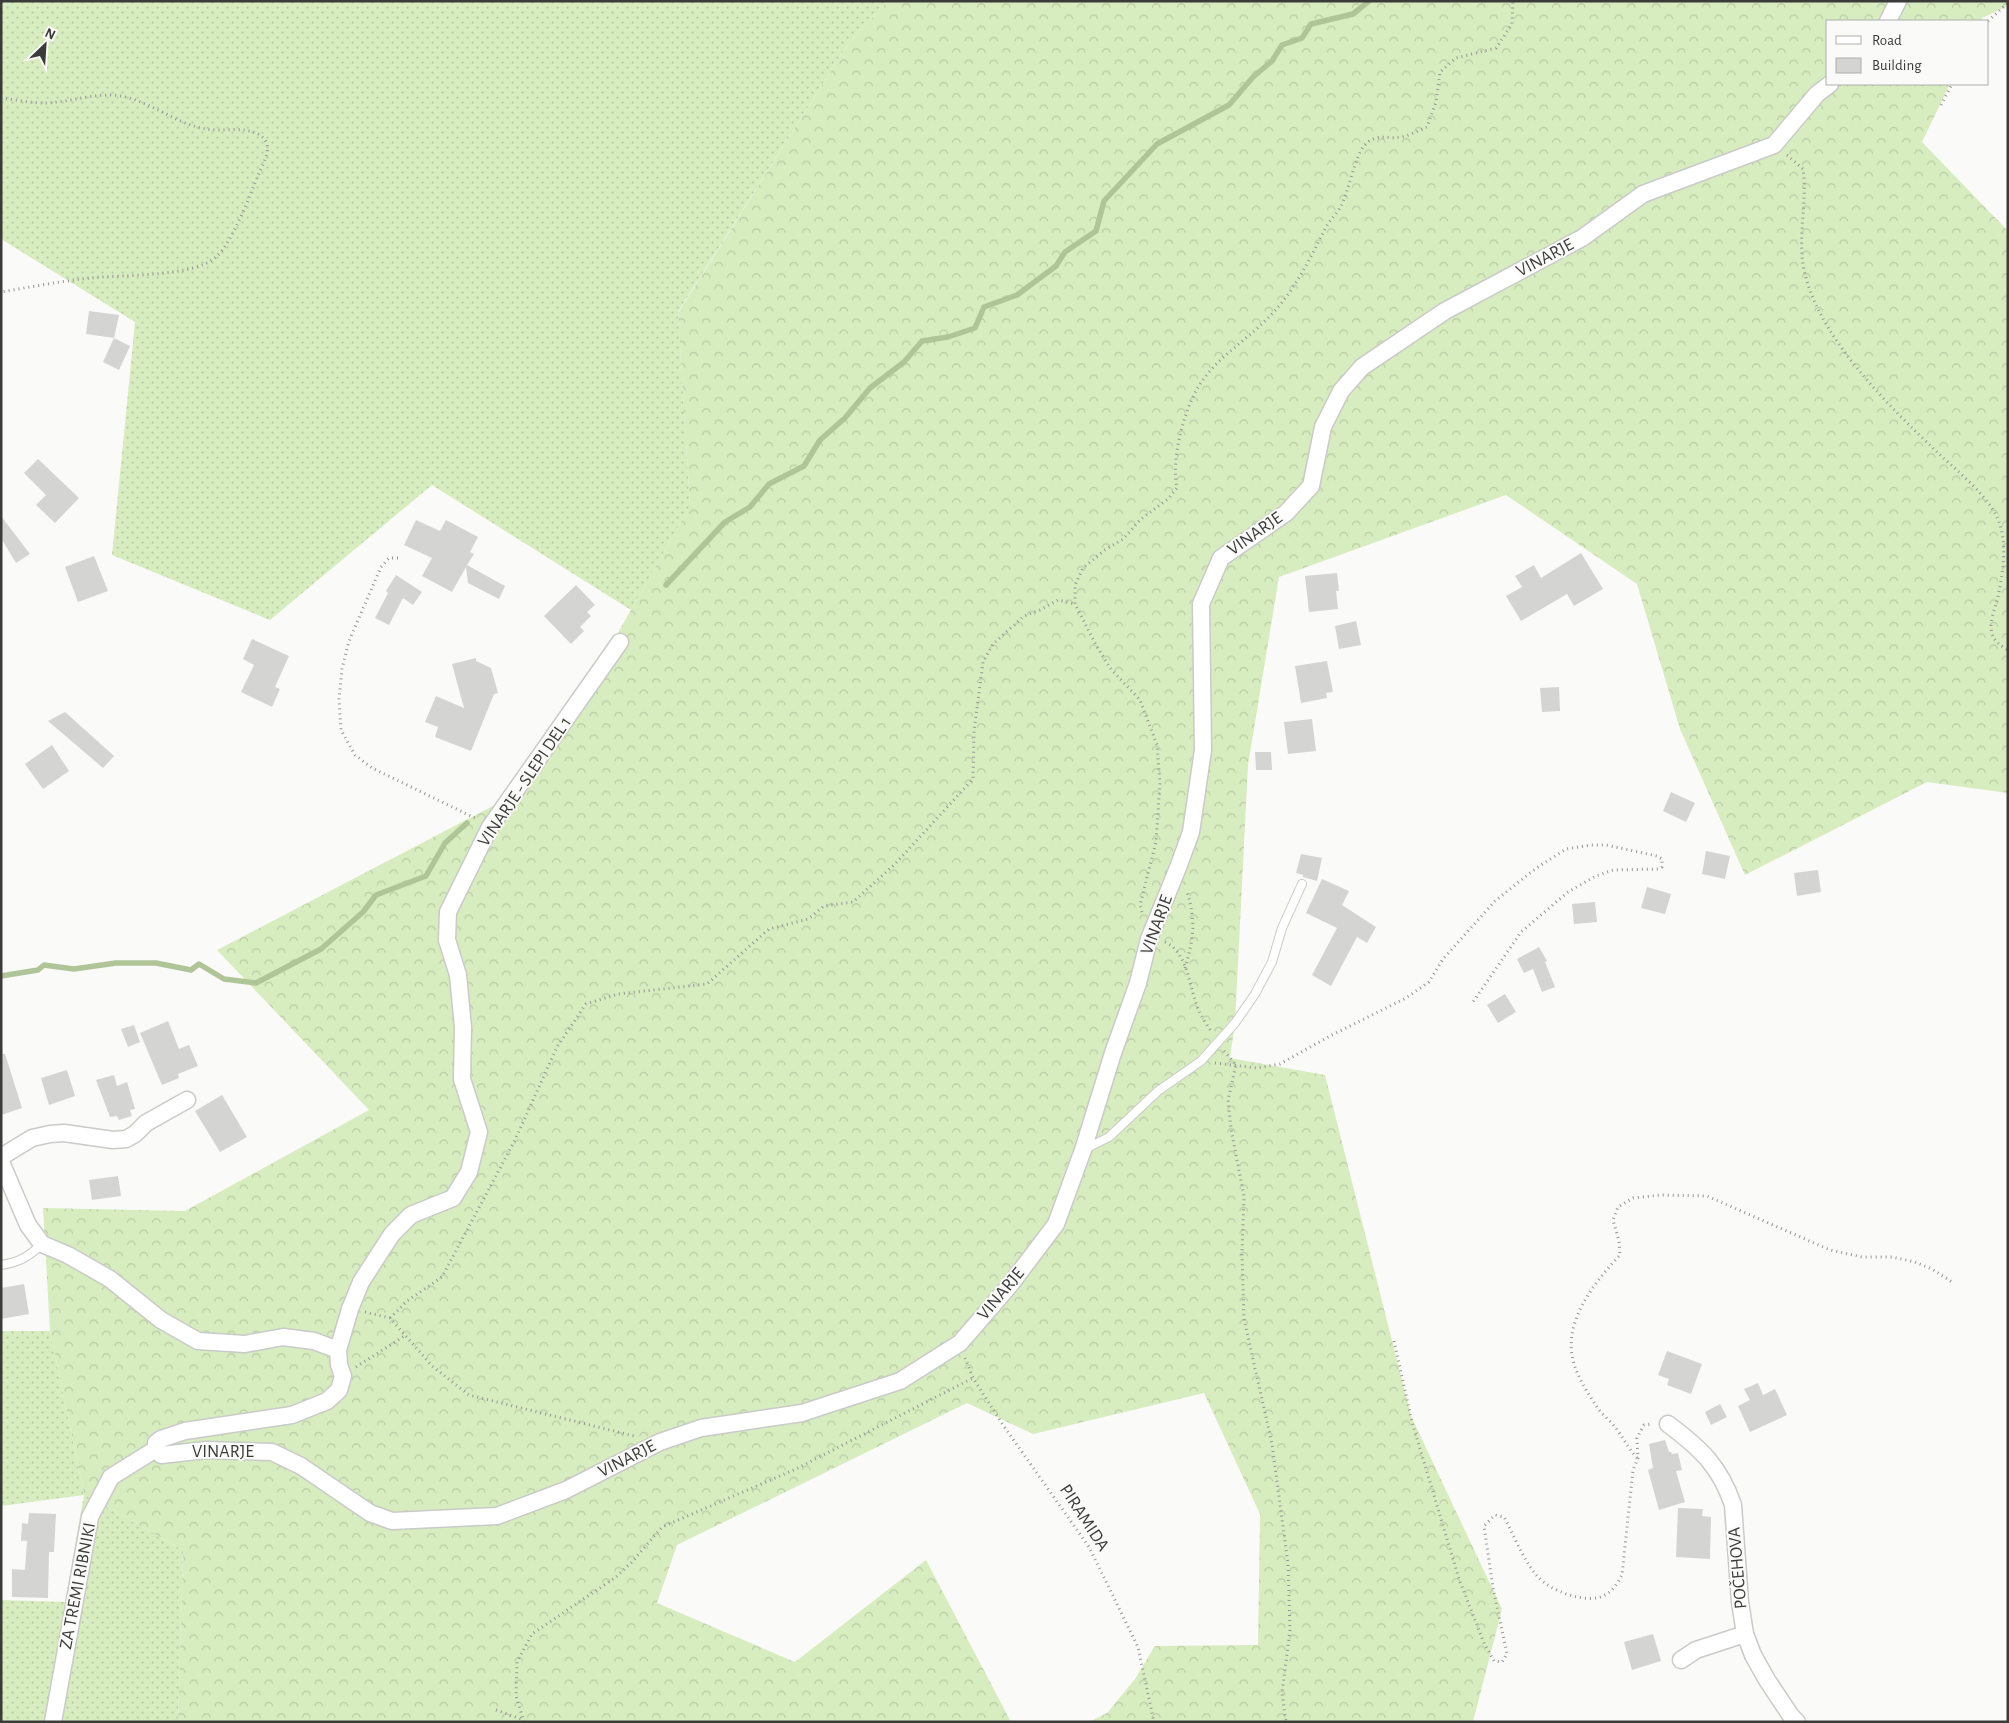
<svg xmlns="http://www.w3.org/2000/svg" width="2009" height="1723" viewBox="0 0 2009 1723" font-family="'Alegreya Sans',sans-serif">
  <style>
    .grass { fill: url(#grass-dots) }
    .forest { fill: url(#forest-crowns) }
    .lines { fill: none; stroke-linecap: round; stroke-linejoin: round }
    .stream { stroke: #b0c597; stroke-width: 5.5 }
    .building { fill: #d4d5d2 }
    .lane-casing { stroke: #c9cbc8; stroke-width: 10 }
    .street-casing { stroke: #c9cbc8; stroke-width: 19 }
    .path { stroke: #969694; stroke-width: 3; stroke-dasharray: 1 4; stroke-linecap: butt }
    .lane { stroke: #fff; stroke-width: 8 }
    .street { stroke: #fff; stroke-width: 16 }
    .labels { text-anchor: middle; dominant-baseline: central; stroke-width: 4; stroke-linejoin: round; paint-order: stroke }
    .street-label { font-size: 18px; fill: #3b3b3a; stroke: #fafbf8 }
  </style>
  <defs>
    <pattern id="grass-dots" width="8" height="8" patternUnits="userSpaceOnUse" patternTransform="scale(1.25)"><rect width="8" height="8" fill="#d7ecbf"/><path d="M2 2h.1M6 6h.1" fill="none" stroke="#b9cba5" stroke-width="1.8" stroke-linecap="round"/></pattern>
    <pattern id="forest-crowns" width="20" height="18" patternUnits="userSpaceOnUse" patternTransform="scale(1.25)"><rect width="20" height="18" fill="#d7ecbf"/><path d="M2 6a3 3 0 1 1 6 0M12 15a3 3 0 1 1 6 0" fill="none" stroke="#b9cba5"/></pattern>
  </defs>
  <rect width="100%" height="100%" fill="#fafbf8"/>
  <g class="grass">
    <polygon points="1,1 888,1 848,44 678,312 690,506 631,610 432,485 270,620 112,555 135,322 1,239"/>
    <polygon points="1,1331 50,1331 84,1494 183,1550 178,1722 1,1722 1,1600 65,1602 84,1495 1,1506"/>
  </g>
  <polygon class="forest" points="888,1 2008,1 2008,6 1982,18 1980,21 1828,21 1828,84 1950,84 1922,142 2008,231 2008,793 1927,782 1745,875 1680,729 1637,584 1506,495 1279,577 1248,765 1235,1023 1230,1058 1325,1075 1411,1416 1502,1609 1473,1722 1089,1722 1107,1713 1135,1679 1155,1646 1258,1645 1260,1514 1204,1393 1033,1434 967,1403 677,1545 657,1603 795,1662 926,1560 1011,1722 178,1722 183,1550 84,1494 50,1331 43,1208 185,1211 369,1110 217,950 531,786 690,506 678,313 848,44"/>
  <g class="lines">
    <g class="stream">
      <polyline points="666,585 725,522 750,507 769,484 804,466 820,440 845,418 870,388 904,362 922,341 948,337 975,328 984,307 1017,295 1056,266 1065,252 1096,231 1104,201 1157,144 1229,105 1253,77 1272,61 1282,45 1302,38 1311,24 1353,14 1369,1"/>
      <polyline points="1,976 38,970 44,965 74,969 116,963 156,963 191,970 199,964 224,979 256,983 321,949 363,912 376,895 426,876 445,843 467,823"/>
    </g>
  </g>
  <g class="building">
    <polygon points="89,311 119,315 114,338 130,346 119,370 103,362 114,338 86,334"/>
    <polygon points="38,459 79,498 55,523 36,505 46,495 24,473"/>
    <polygon points="1,516 30,554 16,563 1,538"/>
    <polygon points="416,520 440,531 446,520 478,537 470,552 474,554 467,565 505,586 499,599 468,583 466,567 452,592 422,576 432,558 404,545"/>
    <polygon points="1581,553 1603,589 1574,606 1567,594 1521,621 1506,596 1522,587 1515,576 1534,565 1541,578"/>
    <polygon points="94,556 108,591 78,602 65,567"/>
    <polygon points="1337,573 1339,591 1336,591 1338,609 1309,612 1305,576"/>
    <polygon points="396,575 422,592 413,605 403,598 389,625 375,618 388,593 386,591"/>
    <polygon points="576,585 595,605 587,612 591,616 580,627 584,631 571,644 544,616"/>
    <polygon points="1356,621 1361,645 1339,649 1335,626"/>
    <polygon points="252,639 289,656 275,687 280,689 272,707 241,692 254,665 243,659"/>
    <polygon points="476,658 476,661 491,668 498,693 494,694 471,751 435,737 438,727 425,722 436,696 464,708 452,664"/>
    <polygon points="1327,661 1333,692 1326,693 1327,698 1301,703 1295,666"/>
    <polygon points="1559,687 1560,711 1542,712 1540,688"/>
    <polygon points="65,712 114,756 103,768 48,721"/>
    <polygon points="1312,719 1316,751 1288,754 1284,722"/>
    <polygon points="52,745 69,771 43,789 25,764"/>
    <polygon points="1255,752 1271,752 1272,770 1256,770"/>
    <polygon points="1671,792 1695,803 1686,822 1663,811"/>
    <polygon points="1706,851 1730,856 1725,879 1702,874"/>
    <polygon points="1301,854 1322,858 1317,881 1303,877 1303,875 1296,873"/>
    <polygon points="1818,870 1821,892 1797,896 1794,873"/>
    <polygon points="1322,879 1349,891 1342,905 1376,927 1367,943 1357,937 1331,986 1312,975 1337,928 1306,913"/>
    <polygon points="1647,887 1671,894 1665,914 1641,908"/>
    <polygon points="1595,902 1597,922 1574,924 1572,904"/>
    <polygon points="1539,947 1547,961 1545,962 1555,987 1542,992 1533,969 1524,973 1517,959"/>
    <polygon points="1505,994 1516,1012 1498,1023 1487,1005"/>
    <polygon points="168,1021 179,1049 189,1045 198,1066 178,1074 179,1078 162,1085 140,1033"/>
    <polygon points="134,1025 140,1042 128,1047 121,1029"/>
    <polygon points="1,1054 5,1054 22,1108 1,1115"/>
    <polygon points="67,1070 75,1096 49,1105 41,1078"/>
    <polygon points="114,1075 117,1086 127,1082 135,1109 130,1110 132,1116 119,1120 117,1116 110,1117 96,1080"/>
    <polygon points="222,1095 247,1137 220,1152 195,1111"/>
    <polygon points="118,1176 121,1196 92,1200 89,1180"/>
    <polygon points="24,1284 29,1314 1,1319 1,1288"/>
    <polygon points="1667,1351 1702,1364 1691,1394 1667,1385 1669,1379 1658,1375"/>
    <polygon points="1758,1383 1763,1395 1775,1389 1787,1415 1750,1432 1738,1406 1750,1400 1744,1389"/>
    <polygon points="1720,1404 1727,1417 1711,1425 1705,1412"/>
    <polygon points="1665,1440 1669,1452 1671,1452 1672,1454 1678,1453 1682,1470 1676,1471 1685,1502 1659,1510 1648,1470 1653,1468 1649,1444"/>
    <polygon points="1678,1508 1703,1509 1702,1516 1711,1517 1710,1559 1676,1557"/>
    <polygon points="29,1513 56,1514 54,1552 49,1552 48,1598 12,1597 12,1569 25,1570 27,1541 21,1541 22,1523 28,1524"/>
    <polygon points="1653,1634 1661,1661 1632,1670 1624,1642"/>
  </g>
  <g class="lines">
    <defs>
      <g id="lane">
        <polyline points="1085,1149 1109,1137 1158,1091 1201,1061 1235,1023 1255,994 1272,962 1282,928 1302,884"/>
        <path d="M1,1265C20,1262 28,1257 42,1244"/>
      </g>
      <g id="street">
        <polyline points="1888,21 1898,1"/>
        <polyline points="1,1157 32,1138 50,1134 64,1133 113,1140 126,1139 135,1134 146,1123 187,1100"/>
        <polyline points="1,1162 28,1225 42,1244 68,1255 110,1279 161,1320 198,1341 245,1344 283,1337 314,1341 338,1350 339,1365 343,1376 339,1390 327,1401 292,1415 185,1431 161,1439 156,1443 156,1449"/>
        <polyline points="338,1350 350,1309 361,1282 392,1234 411,1215 453,1198 469,1172 479,1132 462,1079 463,1027 458,975 447,940 448,912 490,827 620,642"/>
        <path d="M1668,1424C1700,1448 1720,1466 1733,1505L1740,1602L1745,1634L1753,1655L1767,1680L1791,1716L1797,1722"/>
        <polyline points="156,1449 161,1455 206,1450 272,1452 301,1466 370,1513 392,1521 497,1516 566,1490 660,1442 701,1428 802,1413 900,1381 960,1343 1010,1285 1056,1224 1083,1150 1113,1053 1138,983 1149,939 1179,865 1191,832 1203,750 1201,604 1221,558 1286,513 1311,486 1323,427 1341,391 1362,367 1445,311 1582,238 1643,194 1774,145 1817,94 1830,84"/>
        <polyline points="1681,1660 1696,1650 1745,1634"/>
        <polyline points="53,1722 90,1517 111,1477 156,1449"/>
      </g>
    </defs>
    <use href="#lane" class="lane-casing"/>
    <use href="#street" class="street-casing"/>
    <g class="path">
      <polyline points="1988,21 2008,3"/>
      <path d="M1,98C16,100 31,103 46,103C71,102 97,92 121,96C152,102 176,124 206,129C222,132 243,126 258,134C275,143 265,160 259,173C250,195 233,242 216,257C192,278 123,274 91,278C61,281 31,287 1,292"/>
      <polyline points="1941,105 1952,84"/>
      <path d="M1787,155L1803,169C1808,204 1796,240 1805,274C1821,340 1889,406 1937,452C1957,471 1983,491 1996,515C2009,540 2003,574 1997,601C1994,611 1989,623 1992,634C1995,642 2001,646 2008,650"/>
      <polyline points="398,558 389,558 381,567 349,641 342,669 339,699 341,730 355,755 372,768 477,819"/>
      <path d="M1142,912L1140,905L1156,842L1160,783L1157,745L1140,700L1110,668L1096,645L1075,604V585L1083,568L1105,550L1123,539L1141,519L1168,499L1177,488C1171,460 1183,414 1197,389C1215,358 1245,342 1269,317C1293,293 1309,261 1324,231C1328,222 1336,215 1341,206C1348,193 1356,154 1364,146C1376,132 1387,140 1402,137C1411,135 1419,130 1427,127L1436,102L1440,72L1456,58L1496,48L1512,24L1513,1"/>
      <path d="M1165,942C1189,953 1189,989 1199,1011C1202,1018 1207,1025 1211,1031"/>
      <path d="M1185,968C1194,936 1196,923 1187,891"/>
      <polyline points="1224,1051 1236,1065 1228,1100 1231,1129 1244,1196 1242,1253 1244,1319 1272,1444 1288,1564 1290,1630 1282,1693 1286,1722"/>
      <polyline points="1215,1063 1257,1068 1280,1064 1330,1036 1406,998 1429,982 1443,959 1495,901 1535,869 1566,849 1591,845 1606,845 1657,856 1662,859 1662,867 1659,869 1613,870 1596,876 1568,892 1521,932 1473,1002"/>
      <polyline points="365,1312 390,1318 432,1366 469,1395 634,1436"/>
      <polyline points="390,1318 407,1301 442,1277 515,1140 557,1047 586,1004 618,994 707,984 769,929 808,919 824,906 853,902 895,864 973,779 974,731 983,662 993,644 1024,616 1040,610 1058,600 1075,604"/>
      <path d="M1394,1341L1412,1422L1459,1579L1484,1643L1494,1661L1502,1662L1507,1654L1493,1588L1484,1526L1495,1515L1504,1517C1515,1537 1523,1560 1538,1577C1550,1591 1588,1605 1605,1595C1613,1591 1618,1582 1622,1575L1633,1470L1638,1458L1637,1438L1644,1425L1652,1424"/>
      <polyline points="965,1358 973,1378 1003,1425 1089,1547 1138,1647 1154,1722"/>
      <polyline points="356,1367 406,1335"/>
      <path d="M1637,1458C1628,1448 1623,1437 1615,1427C1610,1420 1602,1415 1597,1407C1587,1392 1575,1374 1572,1355C1566,1317 1596,1281 1620,1255L1619,1241L1613,1220L1618,1207L1633,1198L1661,1195L1707,1196L1830,1250L1862,1257H1892L1915,1262L1932,1269L1952,1282"/>
      <polyline points="496,1710 524,1720"/>
      <polyline points="524,1722 516,1696 517,1662 532,1634 616,1577 632,1562 662,1527 796,1469 973,1378"/>
    </g>
    <use href="#lane" class="lane"/>
    <use href="#street" class="street"/>
  </g>
  <g class="labels">
    <g class="street-label">
      <text transform="translate(1545 258) rotate(-28)">VINARJE</text>
      <text transform="translate(1255 534) rotate(-35)">VINARJE</text>
      <text transform="translate(525 782) rotate(-56)">VINARJE - SLEPI DEL 1</text>
      <text transform="translate(1157 925) rotate(-70)">VINARJE</text>
      <text transform="translate(1001 1294) rotate(-50)">VINARJE</text>
      <text x="223" y="1452">VINARJE</text>
      <text transform="translate(627 1459) rotate(-27)">VINARJE</text>
      <text transform="translate(1084 1518) rotate(57)">PIRAMIDA</text>
      <text transform="translate(1738 1568) rotate(-95)">POČEHOVA</text>
      <text transform="translate(78 1586) rotate(-79)">ZA TREMI RIBNIKI</text>
    </g>
  </g>
  <rect width="2009" height="1723" fill="none" stroke="#3b3b3a" stroke-width="5"/>
  <rect x="1826" y="20" width="162" height="65" fill="#fafbf8" stroke="#aeaeac"/>
  <rect x="1836" y="36" width="25" height="8" fill="#ffffff" stroke="#aeaeac"/>
  <text x="1872" y="45" font-size="15" fill="#3b3b3a">Road</text>
  <rect x="1836" y="58" width="25" height="15" fill="#d4d5d2" stroke="#aeaeac"/>
  <text x="1872" y="70" font-size="15" fill="#3b3b3a">Building</text>
  <g transform="translate(45 45) rotate(25)" stroke="#fafbf8" stroke-width="4" paint-order="stroke">
  <path d="M0-4L9 19L0 12L-9 19Z" fill="#3b3b3a"/>
  <text y="-8" font-size="14" font-weight="bold" text-anchor="middle" fill="#3b3b3a">N</text>
  </g>
</svg>
